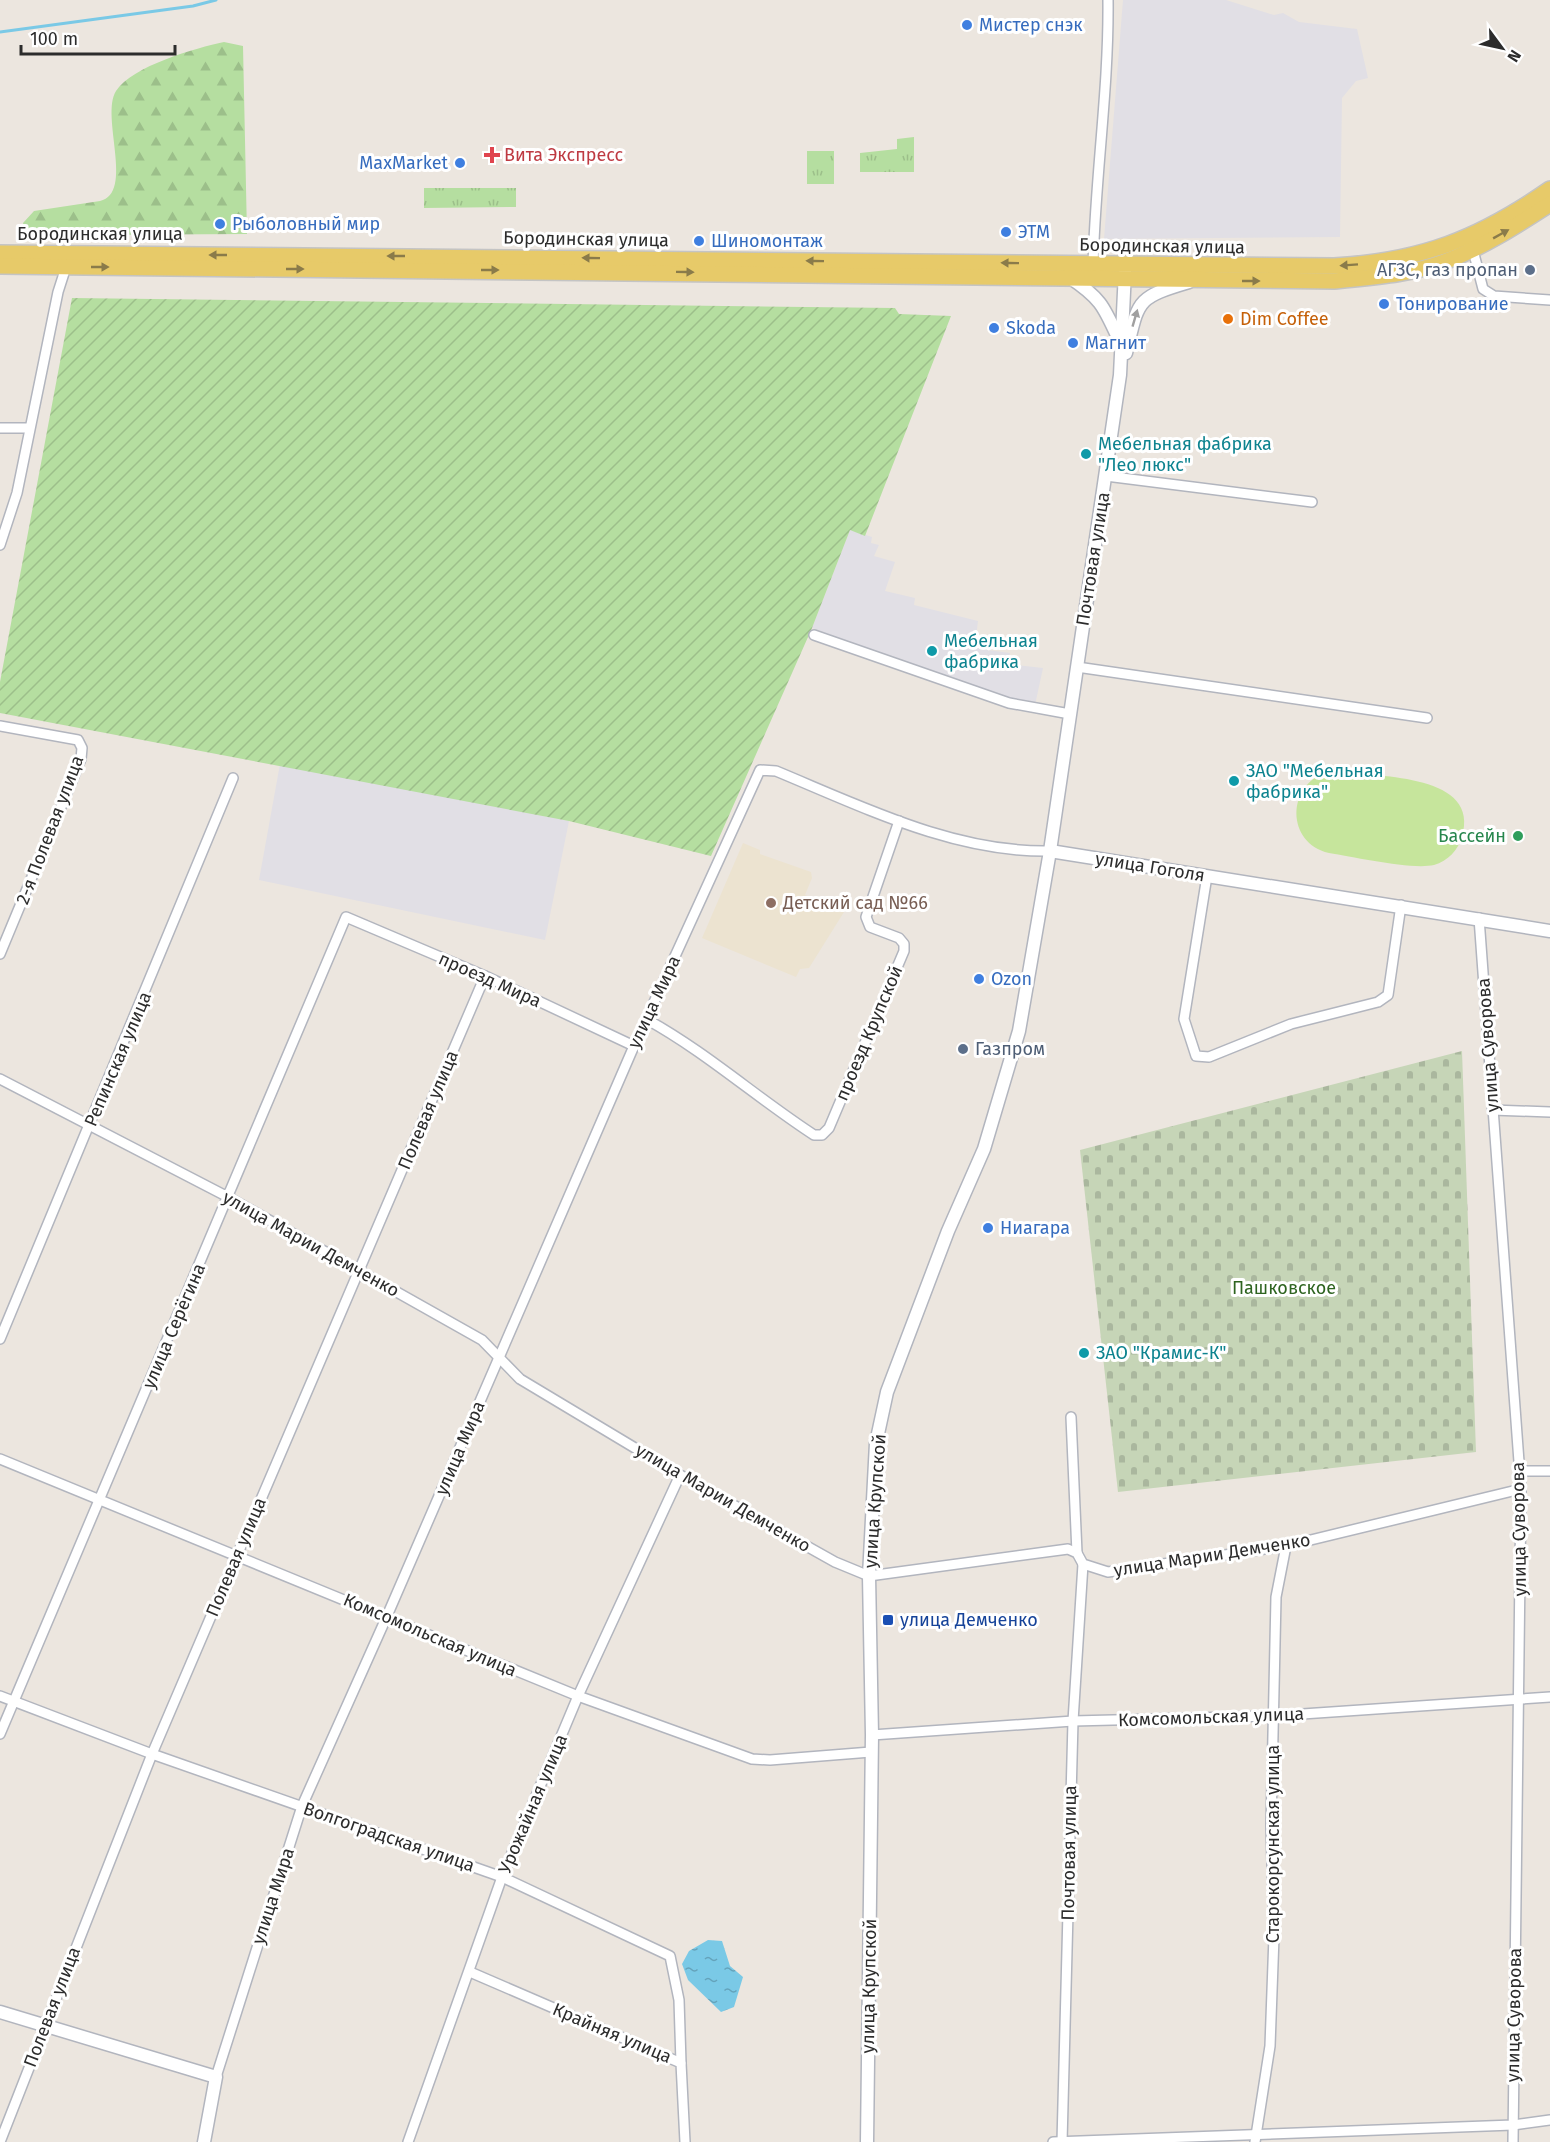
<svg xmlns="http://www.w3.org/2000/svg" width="1550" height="2142" viewBox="0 0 1550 2142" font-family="'Fira Sans',sans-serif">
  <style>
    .industrial { fill: #e1dfe5 }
    .education { fill: #ece3d0 }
    .grass { fill: url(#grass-tufts) }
    .forest { fill: url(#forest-firs) }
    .cemetery { fill: url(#cemetery-stones) }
    .garden { fill: url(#garden-furrows) }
    .pitch { fill: #c6e59c }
    .water { fill: url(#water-ripples) }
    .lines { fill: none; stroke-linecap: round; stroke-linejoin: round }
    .stream { stroke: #7ac9e6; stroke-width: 3 }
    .minor-casing { stroke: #b2b5be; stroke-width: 12 }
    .tertiary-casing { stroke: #b2b5be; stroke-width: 15 }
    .primary-casing { stroke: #c4c4c4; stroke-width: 18 }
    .minor { stroke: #fff; stroke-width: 9 }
    .tertiary { stroke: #fff; stroke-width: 12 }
    .primary { stroke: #e7ca69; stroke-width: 15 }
    .oneway { fill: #8a7b4a }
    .oneway2 { fill: #a0a0a0 }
    .shop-dot { fill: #3f7fe0; stroke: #fff; stroke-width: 2 }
    .health-dot { fill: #e0444e; stroke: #fff; stroke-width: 2 }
    .service-dot { fill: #5c6f8a; stroke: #fff; stroke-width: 2 }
    .food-dot { fill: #e8710a; stroke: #fff; stroke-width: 2 }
    .culture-dot { fill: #0f9aa8; stroke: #fff; stroke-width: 2 }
    .leisure-dot { fill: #2e9e5b; stroke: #fff; stroke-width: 2 }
    .education-dot { fill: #8d6e63; stroke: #fff; stroke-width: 2 }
    .transit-dot { fill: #1a4fb4; stroke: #fff; stroke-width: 2 }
    .labels { text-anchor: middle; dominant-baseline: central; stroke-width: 6; stroke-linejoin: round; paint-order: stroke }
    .shop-label { font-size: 18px; fill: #366cbe; stroke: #fff; text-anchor: start }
    .health-label { font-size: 18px; fill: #be3a42; stroke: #fff; text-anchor: start }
    .street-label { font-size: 18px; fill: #2c2c2c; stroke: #fff }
    .service-label { font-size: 18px; fill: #4e5e75; stroke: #fff; text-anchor: end }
    .food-label { font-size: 18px; fill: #c56008; stroke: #fff; text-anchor: start }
    .culture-label { font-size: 18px; fill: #0d838f; stroke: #fff; text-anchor: start }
    .leisure-label { font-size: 18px; fill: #27864d; stroke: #fff; text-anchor: end }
    .education-label { font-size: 18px; fill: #785e54; stroke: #fff; text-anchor: start }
    .park-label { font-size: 18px; fill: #2e6420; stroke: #fff }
    .transit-label { font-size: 18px; fill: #164399; stroke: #fff; text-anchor: start }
  </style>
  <defs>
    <pattern id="grass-tufts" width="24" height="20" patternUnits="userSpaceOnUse" patternTransform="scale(1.5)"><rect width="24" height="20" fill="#b5dea0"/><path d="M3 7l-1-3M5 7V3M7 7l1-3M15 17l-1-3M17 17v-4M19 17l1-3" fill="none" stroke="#9cbf8a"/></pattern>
    <pattern id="forest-firs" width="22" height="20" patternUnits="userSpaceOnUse" patternTransform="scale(1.5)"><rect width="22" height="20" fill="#b5dea0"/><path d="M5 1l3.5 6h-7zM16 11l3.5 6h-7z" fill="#9cbf8a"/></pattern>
    <pattern id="cemetery-stones" width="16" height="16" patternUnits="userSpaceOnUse" patternTransform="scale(1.5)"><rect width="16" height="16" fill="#c6d5b7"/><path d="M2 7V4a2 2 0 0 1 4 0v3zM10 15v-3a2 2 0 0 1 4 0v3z" fill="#aab79e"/></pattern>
    <pattern id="garden-furrows" width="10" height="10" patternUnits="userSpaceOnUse" patternTransform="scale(1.5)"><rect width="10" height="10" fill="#b5dea0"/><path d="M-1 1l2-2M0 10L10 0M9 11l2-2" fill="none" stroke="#9cbf8a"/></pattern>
    <pattern id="water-ripples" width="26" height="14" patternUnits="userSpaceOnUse" patternTransform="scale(1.5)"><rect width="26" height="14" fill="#7ac9e6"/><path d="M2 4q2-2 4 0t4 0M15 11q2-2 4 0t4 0" fill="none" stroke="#64a3bb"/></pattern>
  </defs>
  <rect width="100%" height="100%" fill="#ece6df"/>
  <g class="industrial">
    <polygon points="1123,0 1226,0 1274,15 1283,13 1299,22 1357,29 1368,78 1356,81 1342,98 1340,237 1104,239"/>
    <polygon points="850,530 872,537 871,543 879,545 874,556 895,562 885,591 915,598 914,605 978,621 976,637 982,639 980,649 1010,653 1007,664 1043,668 1035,705 991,693 812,628"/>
    <polygon points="280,764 569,821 545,940 259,880"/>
  </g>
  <polygon class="education" points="743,843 760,850 760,854 811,872 812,878 805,895 844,912 809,968 800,969 796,977 702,938"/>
  <g class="grass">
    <polygon points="914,137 914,172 860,172 860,153 897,149 897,139"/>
    <rect x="807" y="151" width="27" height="33"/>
    <polygon points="424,188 516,188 516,207 424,208"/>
  </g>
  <path class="forest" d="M224,42L243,46L247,234L81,235L27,239L23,223L34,211L100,201C135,193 100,116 116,91C132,66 196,48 224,42Z"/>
  <polygon class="cemetery" points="1462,1051 1476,1452 1118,1492 1080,1150"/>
  <polygon class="garden" points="72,298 895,308 899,314 951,316 865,536 850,530 812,628 711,856 569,821 0,713 0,682"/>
  <path class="pitch" d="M1327,772H1341C1380,777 1481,774 1462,837C1458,850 1448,861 1434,865C1411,870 1355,857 1329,853C1286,843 1286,785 1327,772Z"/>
  <polygon class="water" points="708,1940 722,1941 730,1966 743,1977 734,2007 721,2012 688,1980 682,1964 689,1951"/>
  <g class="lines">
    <polyline class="stream" points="0,32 193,6 216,0"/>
    <defs>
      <g id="minor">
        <polyline points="1473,250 1483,289 1494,296 1550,300"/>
        <path d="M1093,267C1095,178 1109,89 1108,0"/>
        <polyline points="0,428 29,428"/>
        <polyline points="1106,476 1312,502"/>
        <polyline points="0,545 17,493 58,292 66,267"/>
        <polyline points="814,635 1009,703 1070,714"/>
        <polyline points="1077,667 1427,718"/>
        <polyline points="0,726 78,740 82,748 81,759 0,954"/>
        <polyline points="1207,876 1184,1019 1196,1056 1209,1057 1291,1024 1378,1002 1388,995 1401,905"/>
        <polyline points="1479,918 1521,1489 1513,2142"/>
        <path d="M646,1019C706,1052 757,1098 814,1135H822L829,1128L904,951V944L899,938L870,927L866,917L899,821"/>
        <polyline points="0,1079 228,1197 482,1340 520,1379 680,1475 835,1562 869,1576 1068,1549 1077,1553 1083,1564 1108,1572 1286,1546 1521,1489"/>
        <polyline points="1492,1110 1550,1112"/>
        <polyline points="0,1339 233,778"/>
        <polyline points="1071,1417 1077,1553"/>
        <polyline points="0,1459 578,1696 752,1759 770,1760 871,1752"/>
        <polyline points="1519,1471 1550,1471"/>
        <polyline points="0,1696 152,1754 502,1877 670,1956 679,2000 681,2063"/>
        <polyline points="0,1734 346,917 485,976 634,1046"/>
        <polyline points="872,1735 1073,1721 1273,1716 1550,1697"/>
        <polyline points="470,1972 681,2063 685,2142"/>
        <path d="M216,2077L302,1806L387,1616L634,1046L760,770L776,771C863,807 955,853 1050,851"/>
        <polyline points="0,2142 152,1754 485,976"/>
        <polyline points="408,2142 502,1877 578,1696 680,1475"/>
        <polyline points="1053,2142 1513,2125 1550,2120"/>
        <polyline points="1062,2142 1073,1721 1083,1564"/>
        <polyline points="1255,2142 1270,2046 1274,1936 1271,1826 1276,1597 1286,1546"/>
      </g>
      <g id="tertiary">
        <path d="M1069,277C1102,299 1104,307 1120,342"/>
        <path d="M1126,353C1139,300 1135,298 1189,282"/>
        <polyline points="1050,851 1550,931"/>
        <polyline points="0,2012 216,2077 204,2142"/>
        <polyline points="867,2142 872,1735 869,1576 876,1443 887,1392 948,1231 984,1149 1019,1031 1050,851 1120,375 1125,271"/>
      </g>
      <g id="primary">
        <path d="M0,253L1334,266C1421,261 1478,239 1550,189"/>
        <path d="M0,266L1334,281C1371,277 1409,275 1444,262C1482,248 1516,226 1550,204"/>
      </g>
    </defs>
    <use href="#minor" class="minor-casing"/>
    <use href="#tertiary" class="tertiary-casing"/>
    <use href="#primary" class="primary-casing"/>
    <use href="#minor" class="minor"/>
    <use href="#tertiary" class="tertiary"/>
    <use href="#primary" class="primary"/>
  </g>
  <defs><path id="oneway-solid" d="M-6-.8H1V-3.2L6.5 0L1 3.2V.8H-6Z" transform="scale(1.5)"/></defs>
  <g class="oneway">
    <use href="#oneway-solid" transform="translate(1501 234) rotate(-29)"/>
    <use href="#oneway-solid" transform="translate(218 255) rotate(-180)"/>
    <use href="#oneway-solid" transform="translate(396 256) rotate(-180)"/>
    <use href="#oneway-solid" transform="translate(591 258) rotate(-179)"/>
    <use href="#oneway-solid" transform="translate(815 261) rotate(-179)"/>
    <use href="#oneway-solid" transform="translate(1010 263) rotate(-179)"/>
    <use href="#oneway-solid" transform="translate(1349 265) rotate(176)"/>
    <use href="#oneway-solid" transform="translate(100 267)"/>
    <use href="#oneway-solid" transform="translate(295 269)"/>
    <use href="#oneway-solid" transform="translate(490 270)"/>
    <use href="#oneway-solid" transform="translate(685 272) rotate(1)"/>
    <use href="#oneway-solid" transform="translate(1251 281)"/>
  </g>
  <use class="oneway2" href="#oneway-solid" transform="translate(1135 318) rotate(-74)"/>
  <g class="shop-dot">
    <circle cx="967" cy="25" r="6"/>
    <circle cx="460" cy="163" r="6"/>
    <circle cx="220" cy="224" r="6"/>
    <circle cx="1006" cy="232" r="6"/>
    <circle cx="699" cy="241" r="6"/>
    <circle cx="1384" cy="304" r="6"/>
    <circle cx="994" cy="328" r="6"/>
    <circle cx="1073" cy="343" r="6"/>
    <circle cx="979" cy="979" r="6"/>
    <circle cx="988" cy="1228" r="6"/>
  </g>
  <path class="health-dot" d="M489 146h6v6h6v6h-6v6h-6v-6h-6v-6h6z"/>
  <g class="service-dot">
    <circle cx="1530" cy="270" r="6"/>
    <circle cx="963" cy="1049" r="6"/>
  </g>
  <circle class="food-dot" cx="1228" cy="319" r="6"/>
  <g class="culture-dot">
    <circle cx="1086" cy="454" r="6"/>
    <circle cx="932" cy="651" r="6"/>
    <circle cx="1234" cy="781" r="6"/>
    <circle cx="1084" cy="1353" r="6"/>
  </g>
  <circle class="leisure-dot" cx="1518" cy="836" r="6"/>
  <circle class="education-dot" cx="771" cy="903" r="6"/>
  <rect class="transit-dot" x="882" y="1614" width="12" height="12" rx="3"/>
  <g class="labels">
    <g class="shop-label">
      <text x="979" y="25">Мистер снэк</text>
      <text x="448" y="163" text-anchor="end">MaxMarket</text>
      <text x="232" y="224">Рыболовный мир</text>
      <text x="1018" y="232">ЭТМ</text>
      <text x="711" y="241">Шиномонтаж</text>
      <text x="1396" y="304">Тонирование</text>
      <text x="1006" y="328">Skoda</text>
      <text x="1085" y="343">Магнит</text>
      <text x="991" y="979">Ozon</text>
      <text x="1000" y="1228">Ниагара</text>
    </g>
    <g class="health-label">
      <text x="504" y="155">Вита Экспресс</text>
    </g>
    <g class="street-label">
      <text x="100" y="234">Бородинская улица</text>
      <text transform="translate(586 239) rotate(1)">Бородинская улица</text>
      <text transform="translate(1162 246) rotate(1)">Бородинская улица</text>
      <text transform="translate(1093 559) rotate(-81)">Почтовая улица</text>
      <text transform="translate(50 830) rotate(-69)">2-я Полевая улица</text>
      <text transform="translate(1150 867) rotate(9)">улица Гоголя</text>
      <text transform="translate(490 980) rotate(24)">проезд Мира</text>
      <text transform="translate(654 1002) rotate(-65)">улица Мира</text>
      <text transform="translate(869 1033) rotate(-67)">проезд Крупской</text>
      <text transform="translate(1488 1045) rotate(-94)">улица Суворова</text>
      <text transform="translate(118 1059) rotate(-67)">Репинская улица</text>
      <text transform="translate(428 1110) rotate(-67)">Полевая улица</text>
      <text transform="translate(311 1244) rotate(29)">улица Марии Демченко</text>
      <text transform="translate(174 1326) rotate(-67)">улица Серёгина</text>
      <text transform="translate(460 1448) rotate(-67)">улица Мира</text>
      <text transform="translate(723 1498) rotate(30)">улица Марии Демченко</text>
      <text transform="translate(875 1501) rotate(-86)">улица Крупской</text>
      <text transform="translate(1519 1529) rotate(-91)">улица Суворова</text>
      <text transform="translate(1212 1555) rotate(-9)">улица Марии Демченко</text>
      <text transform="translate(236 1557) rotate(-67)">Полевая улица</text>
      <text transform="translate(430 1635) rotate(23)">Комсомольская улица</text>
      <text transform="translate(1211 1717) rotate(-2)">Комсомольская улица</text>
      <text transform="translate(533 1804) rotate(-67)">Урожайная улица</text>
      <text transform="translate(389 1837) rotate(19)">Волгоградская улица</text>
      <text transform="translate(1273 1844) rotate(-90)">Старокорсунская улица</text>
      <text transform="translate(1069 1853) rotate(-89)">Почтовая улица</text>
      <text transform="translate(273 1896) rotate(-72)">улица Мира</text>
      <text transform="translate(869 1986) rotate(-89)">улица Крупской</text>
      <text transform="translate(52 2007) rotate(-69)">Полевая улица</text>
      <text transform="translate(1514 2015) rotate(-89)">улица Суворова</text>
      <text transform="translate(612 2033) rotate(23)">Крайняя улица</text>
    </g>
    <g class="service-label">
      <text x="1518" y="270">АГЗС, газ пропан</text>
      <text x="975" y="1049" text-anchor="start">Газпром</text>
    </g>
    <g class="food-label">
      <text x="1240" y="319">Dim Coffee</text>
    </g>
    <g class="culture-label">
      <text x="1098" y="444">Мебельная фабрика<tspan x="1098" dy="21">"Лео люкс"</tspan></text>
      <text x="944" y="641">Мебельная<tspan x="944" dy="21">фабрика</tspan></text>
      <text x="1246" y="771">ЗАО "Мебельная<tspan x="1246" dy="21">фабрика"</tspan></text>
      <text x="1096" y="1353">ЗАО "Крамис-К"</text>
    </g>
    <g class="leisure-label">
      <text x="1506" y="836">Бассейн</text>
    </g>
    <g class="education-label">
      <text x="783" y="903">Детский сад №66</text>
    </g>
    <g class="park-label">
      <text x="1284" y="1288">Пашковское</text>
    </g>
    <g class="transit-label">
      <text x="900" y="1620">улица Демченко</text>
    </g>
  </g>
  <g transform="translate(1502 48) rotate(123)" stroke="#ffffff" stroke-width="4.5" paint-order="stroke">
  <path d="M0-4.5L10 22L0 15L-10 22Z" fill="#2c2c2c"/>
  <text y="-9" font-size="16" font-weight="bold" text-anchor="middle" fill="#2c2c2c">N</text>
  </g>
  <path d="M21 45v9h154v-9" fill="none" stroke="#2c2c2c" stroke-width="3"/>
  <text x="30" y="45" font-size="18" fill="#2c2c2c" stroke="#ffffff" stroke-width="4.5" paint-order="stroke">100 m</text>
</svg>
